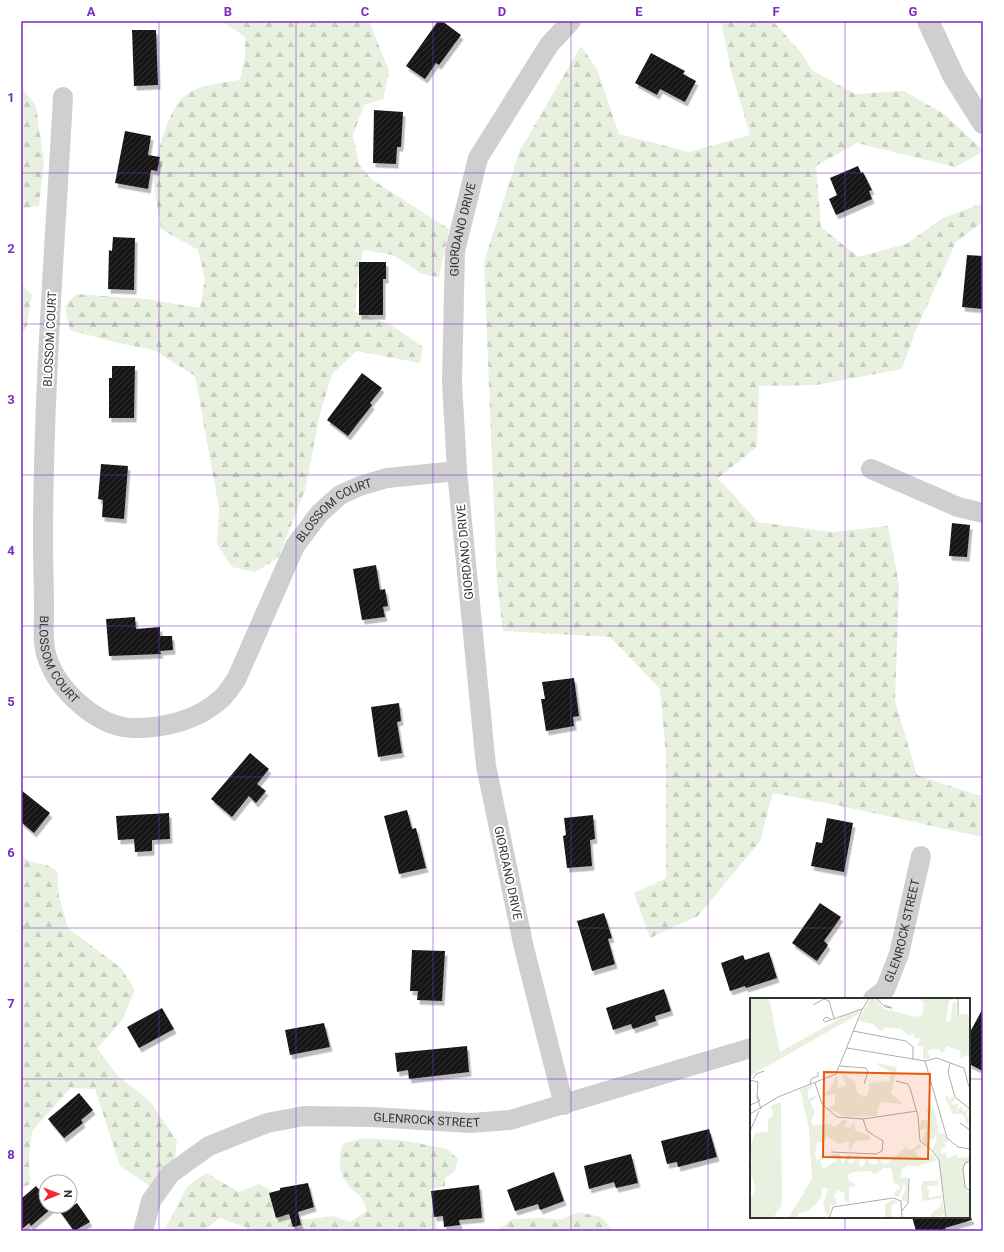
<svg xmlns="http://www.w3.org/2000/svg" width="1004" height="1252" viewBox="0 0 1004 1252" font-family="Roboto,sans-serif">
  <style>
    .forest { fill: url(#forest-firs) }
    .building { fill: url(#building-hatch); filter: url(#shadow) }
    .lines { fill: none; stroke-linecap: round; stroke-linejoin: round }
    .minor { stroke: #cfcfcf; stroke-width: 20 }
    .tertiary { stroke: #cfcfcf; stroke-width: 22 }
    .grid { fill: none; stroke: #7b2cbf; stroke-width: 1; stroke-opacity: 0.55 }
    .labels { text-anchor: middle; dominant-baseline: central; stroke-width: 4; stroke-linejoin: round; paint-order: stroke }
    .street-label { font-size: 12px; fill: #323232; stroke: #fff }
    .inset-road { fill: none; stroke: #adadad; stroke-width: 1 }
    .view { fill: #e8590c; fill-opacity: 0.15; stroke: #e8590c; stroke-width: 2 }
    .inset-edge { fill: none; stroke: #323232; stroke-width: 2 }
    .neatline { fill: none; stroke: #7b2cbf; stroke-width: 1.5 }
    .grid-label { font-size: 13px; text-anchor: middle; font-weight: bold; fill: #7b2cbf }
  </style>
  <defs>
    <pattern id="forest-firs" width="22" height="20" patternUnits="userSpaceOnUse"><rect width="22" height="20" fill="#e8f0e0"/><path d="M5 1l3.5 6h-7zM16 11l3.5 6h-7z" fill="#c7cec1"/></pattern>
    <pattern id="building-hatch" width="6" height="6" patternUnits="userSpaceOnUse"><rect width="6" height="6" fill="#191919"/><path d="M-1 1l2-2M0 6l6-6M5 7l2-2" fill="none" stroke="#323232"/></pattern>
    <filter id="shadow"><feDropShadow dx="2.5" dy="4.5" stdDeviation="0" flood-color="#0004"/></filter>
  </defs>
  <rect width="100%" height="100%" fill="#fff"/>
  <g class="forest">
    <path d="M218,21H369L389,71L383,99L364,105L353,135L359,164L371,179L449,229L439,277L422,274L393,255L363,250L357,283L355,312L390,324L423,347L420,363L357,351L332,374L320,414L305,490L278,558L255,572L232,567L217,544L219,508L195,376L154,350L118,343L70,330L65,306L76,294L146,299L200,308L205,279L198,250L161,229C159,213 155,197 154,181C154,160 169,104 187,94C203,84 223,83 240,80L245,57V37L222,21Z"/>
    <polygon points="721,21 773,21 802,54 812,70 855,94 904,91 944,114 983,150 983,152 955,167 857,143 816,166 821,227 858,257 906,244 943,218 983,203 983,222 956,242 915,332 902,369 817,385 759,386 757,447 718,478 758,522 832,532 888,526 899,585 895,701 917,775 977,795 983,795 983,837 836,805 773,793 760,841 698,916 650,938 634,893 666,878 666,756 660,689 610,637 503,631 497,583 484,262 519,152 581,46 597,69 619,134 689,152 750,135 731,71"/>
    <polygon points="21,87 36,106 44,162 39,206 24,208 21,207"/>
    <polygon points="21,284 32,294 26,330 21,332"/>
    <polygon points="21,854 28,861 47,865 57,871 59,896 68,928 121,968 135,990 122,1020 97,1049 118,1076 150,1101 177,1141 174,1165 150,1186 120,1166 95,1089 71,1088 32,1131 29,1155 30,1184 21,1188"/>
    <path d="M365,1138L407,1141L447,1149L458,1159L455,1171L445,1178V1186L430,1189L438,1231H248L245,1227L219,1218L204,1231H164L187,1187L206,1173L239,1192L259,1184L271,1190L282,1214L291,1219H311L333,1216L350,1222L367,1211C361,1191 357,1197 347,1183C338,1172 339,1155 343,1143Z"/>
    <polygon points="579,1212 601,1217 614,1231 498,1231 498,1229 513,1219 545,1218 560,1220"/>
  </g>
  <g class="building">
    <polygon points="438,21 442,21 461,35 439,65 436,63 425,79 406,66"/>
    <polygon points="132,30 156,30 158,85 134,86"/>
    <polygon points="651,53 685,71 683,74 696,81 685,102 660,89 657,95 635,83"/>
    <polygon points="374,110 403,112 401,147 397,147 396,164 373,163"/>
    <polygon points="125,131 151,136 148,155 160,157 157,171 151,170 148,189 115,183"/>
    <polygon points="858,166 861,173 863,172 872,190 869,191 872,199 836,215 829,199 837,195 830,178"/>
    <polygon points="113,237 135,238 134,290 108,289 109,250 112,251"/>
    <polygon points="967,255 983,256 983,309 962,307"/>
    <polygon points="359,262 386,262 386,279 383,279 383,315 359,315"/>
    <polygon points="112,366 135,366 134,418 109,418 109,378 112,378"/>
    <polygon points="362,373 382,388 370,403 372,405 348,436 327,420"/>
    <polygon points="101,464 128,466 124,519 102,517 103,500 98,499"/>
    <polygon points="952,523 970,525 967,557 949,556"/>
    <polygon points="376,565 380,590 385,589 388,606 383,607 385,617 362,620 353,569"/>
    <polygon points="135,617 136,629 160,627 160,636 172,636 173,650 160,651 161,654 109,656 106,619"/>
    <polygon points="574,678 579,716 573,717 574,726 546,731 541,699 545,699 542,682"/>
    <polygon points="399,703 401,721 397,722 402,753 378,757 371,707"/>
    <polygon points="250,753 269,769 257,784 266,791 256,803 249,796 232,817 211,799"/>
    <polygon points="21,790 50,813 34,833 21,822"/>
    <polygon points="407,810 412,829 416,828 426,868 399,874 384,816"/>
    <polygon points="169,813 170,839 152,840 152,851 135,852 134,839 118,840 116,816"/>
    <polygon points="593,815 595,839 590,840 592,866 567,868 563,836 566,835 564,818"/>
    <polygon points="827,818 853,823 844,872 811,866 816,842 822,843"/>
    <polygon points="820,903 841,917 824,941 828,945 817,961 792,943"/>
    <polygon points="604,913 612,938 608,939 615,964 592,971 577,921"/>
    <polygon points="412,950 445,951 442,1001 417,1000 418,991 410,991"/>
    <polygon points="769,952 777,978 746,988 745,986 730,991 721,963 743,955 745,960"/>
    <polygon points="664,989 671,1011 655,1016 656,1021 633,1029 631,1024 613,1030 606,1008"/>
    <polygon points="162,1008 174,1029 139,1048 127,1027"/>
    <polygon points="983,1008 983,1071 969,1064 969,1034"/>
    <polygon points="324,1023 330,1047 290,1055 285,1030"/>
    <polygon points="467,1046 469,1072 409,1079 408,1070 397,1072 395,1053"/>
    <polygon points="79,1093 93,1110 81,1120 83,1123 64,1138 48,1119"/>
    <polygon points="709,1129 717,1157 678,1167 677,1162 667,1164 661,1141"/>
    <polygon points="631,1154 638,1183 616,1188 614,1182 589,1189 584,1166"/>
    <polygon points="554,1172 564,1201 540,1210 538,1204 515,1211 507,1190"/>
    <polygon points="308,1183 314,1207 298,1212 301,1225 293,1227 289,1214 276,1218 269,1193 280,1190 280,1188"/>
    <polygon points="479,1185 482,1218 459,1220 460,1225 444,1227 443,1216 434,1217 431,1191"/>
    <polygon points="36,1186 46,1198 46,1206 53,1207 31,1226 29,1223 21,1230 21,1199"/>
    <polygon points="77,1203 90,1222 74,1231 56,1206 73,1206"/>
    <polygon points="912,1217 971,1217 972,1220 945,1228 946,1231 916,1231"/>
  </g>
  <g class="lines">
    <g class="minor">
      <path id="s1" d="M63,97C55,245 43,393 43,541C43,564 44,587 44,609C44,624 42,643 47,657C58,691 99,729 136,728C165,728 198,720 221,699C227,694 231,686 236,680L295,546L319,514L340,495L360,486L387,478L457,471"/>
      <polyline points="871,469 958,507 983,513"/>
      <path id="s2" d="M873,999L885,990L899,954L921,856"/>
      <path id="s3" d="M564,1105L524,948L486,766L457,471L452,382L455,251L478,158L549,45L571,21"/>
      <path id="s4" d="M143,1231L151,1201L170,1174L209,1146L267,1123L304,1116L373,1117L471,1123L510,1120L751,1048"/>
    </g>
    <polyline class="tertiary" points="928,21 954,77 983,123"/>
  </g>
  <path class="grid" d="M159,21V1231M296,21V1231M433,21V1231M571,21V1231M708,21V1231M845,21V999M21,173H983M21,324H983M21,475H983M21,626H983M21,777H983M21,928H983M21,1079H751M969,1079H983M845,1217V1231"/>
  <g class="labels">
    <g class="street-label">
      <text stroke="none"><textPath href="#s3" startOffset="887">GIORDANO DRIVE</textPath></text>
      <text transform="translate(50 339) rotate(-87)">BLOSSOM COURT</text>
      <text stroke="none"><textPath href="#s1" startOffset="998">BLOSSOM COURT</textPath></text>
      <text transform="translate(465 552) rotate(-95)">GIORDANO DRIVE</text>
      <text stroke="none"><textPath href="#s1" startOffset="567">BLOSSOM COURT</textPath></text>
      <text transform="translate(508 873) rotate(78)">GIORDANO DRIVE</text>
      <text stroke="none"><textPath href="#s2" startOffset="77">GLENROCK STREET</textPath></text>
      <text stroke="none"><textPath href="#s4" startOffset="335">GLENROCK STREET</textPath></text>
    </g>
  </g>
  <g transform="translate(750 998)">
    <rect width="220" height="220" fill="#fff"/>
    <path d="M121,0H125L134,11L167,19L172,17L174,6L170,0H206L199,3L196,24L200,23L203,5L206,3V17L218,16L220,19V60L217,57L211,60L210,53L197,48L192,56L190,51H183L177,53L180,60L173,61V48H167L171,39L165,41L164,36L159,38L151,31L135,29L132,33L126,30L124,26L108,23ZM127,65L147,69L141,95L153,106L132,104L128,109L127,118H123L96,119L78,110L85,107V96L75,98L74,96L80,91L87,76L88,90L96,87L92,75L105,84L107,95L114,99L118,96L119,85L140,83L141,74L126,66ZM62,87H65L58,92V101L65,98L67,99L60,104L65,115L61,123L62,127L79,126L85,129L93,122H97L95,129L100,130L104,124L105,132L121,138L119,142L105,143L99,154V143L88,146L77,138L74,144H67L65,156L67,163L74,158L70,164L73,171L87,162L86,159H78L82,156H90L92,166L98,157H101L98,165H103L108,158L110,169L113,168L118,160L119,165L127,166L128,158L131,164L136,166L155,150L162,152L169,146L173,148L165,153L168,158L175,161L183,155L187,162L165,169L158,167L152,171L151,179L157,180L158,184L157,203H153L151,200L156,191L154,184L150,198L145,199L144,194L150,191V188L144,185L141,170H134L125,177L120,173L103,174L97,177L99,183L107,187L99,189V205L94,202L95,195L88,192L84,198L87,205L81,208L79,216H76L73,205L78,191L72,189L71,200L64,208L56,214L48,215V220H38L62,181L59,131L50,91ZM198,96L199,103L202,98L206,102L201,105L203,107L209,106L206,113L212,108L213,114L218,111L216,117L220,122L216,127V121L212,116H203L195,100ZM31,104L32,207L23,220L0,219V201L4,196L5,187L0,172L2,165L0,149L5,135L18,134V122L23,117L21,108ZM180,105L185,113L189,136L194,135L199,144L193,145L197,148L191,151V156L196,154L197,160L207,156L208,160L220,159V163L213,169L217,194H220V220H197L188,158L183,150L187,141L185,136L184,142L177,140L178,148L172,143L176,131L170,132L171,122L180,123L176,112ZM190,177L187,188H178L177,192H180L178,198L180,200L191,197L192,200L173,203L171,190L173,183H186ZM142,202L148,203L141,209L142,220H135V207ZM192,202L195,217L180,220L182,215L190,209Z" fill="#e8f0e0"/>
    <path d="M0,0H19L30,54L96,17L111,12L107,17L0,78Z" fill="#e8f0e0"/>
    <path class="inset-road" d="M126,0L135,9L142,10L135,7M63,7L74,1L79,3L84,20M208,17V0M81,21L76,19L73,22L75,24L112,11M103,33L156,43L163,49V61M97,50L175,63L187,60L214,70M175,63L197,140L208,149L220,151M200,65L198,74L205,99L220,111M90,68L116,70L118,74L114,86M214,70L219,89M3,81L6,76L14,73M0,82L8,84L7,99L11,111M146,83L158,86L160,90L168,118L170,143L183,153L189,162L196,220M65,85L72,106L87,119L113,121L167,113M60,87L61,81L68,78V74M0,107L10,103L7,98M0,116L28,99L86,76L111,14L119,0M210,125L220,132M0,133L9,113M81,154L126,156L132,153L133,143L117,133L113,121M220,163L215,165L213,171L215,189L220,193M152,213L158,205L159,180M79,220L83,209L143,200L151,203L152,220"/>
    <path class="view" d="M74,74L180,76L178,161L73,159Z"/>
    <rect width="220" height="220" class="inset-edge"/>
  </g>
  <rect width="1004" height="1252" fill="none" stroke="#ffffff" stroke-width="44"/>
  <g transform="translate(58 1194) rotate(89)"><circle r="19" fill="#ffffff" stroke="#adadad"/>
  <path d="M0-3L7 15L0 10L-7 15Z" fill="#f52839"/>
  <text y="-6" font-size="11" font-weight="bold" text-anchor="middle" fill="#323232">N</text>
  </g>
  <rect x="22" y="22" width="960" height="1208" class="neatline"/>
  <g class="grid-label">
    <text x="91" y="16">A</text>
    <text x="228" y="16">B</text>
    <text x="365" y="16">C</text>
    <text x="502" y="16">D</text>
    <text x="639" y="16">E</text>
    <text x="776" y="16">F</text>
    <text x="913" y="16">G</text>
    <text x="11" y="102">1</text>
    <text x="11" y="253">2</text>
    <text x="11" y="404">3</text>
    <text x="11" y="555">4</text>
    <text x="11" y="706">5</text>
    <text x="11" y="857">6</text>
    <text x="11" y="1008">7</text>
    <text x="11" y="1159">8</text>
  </g>
</svg>
